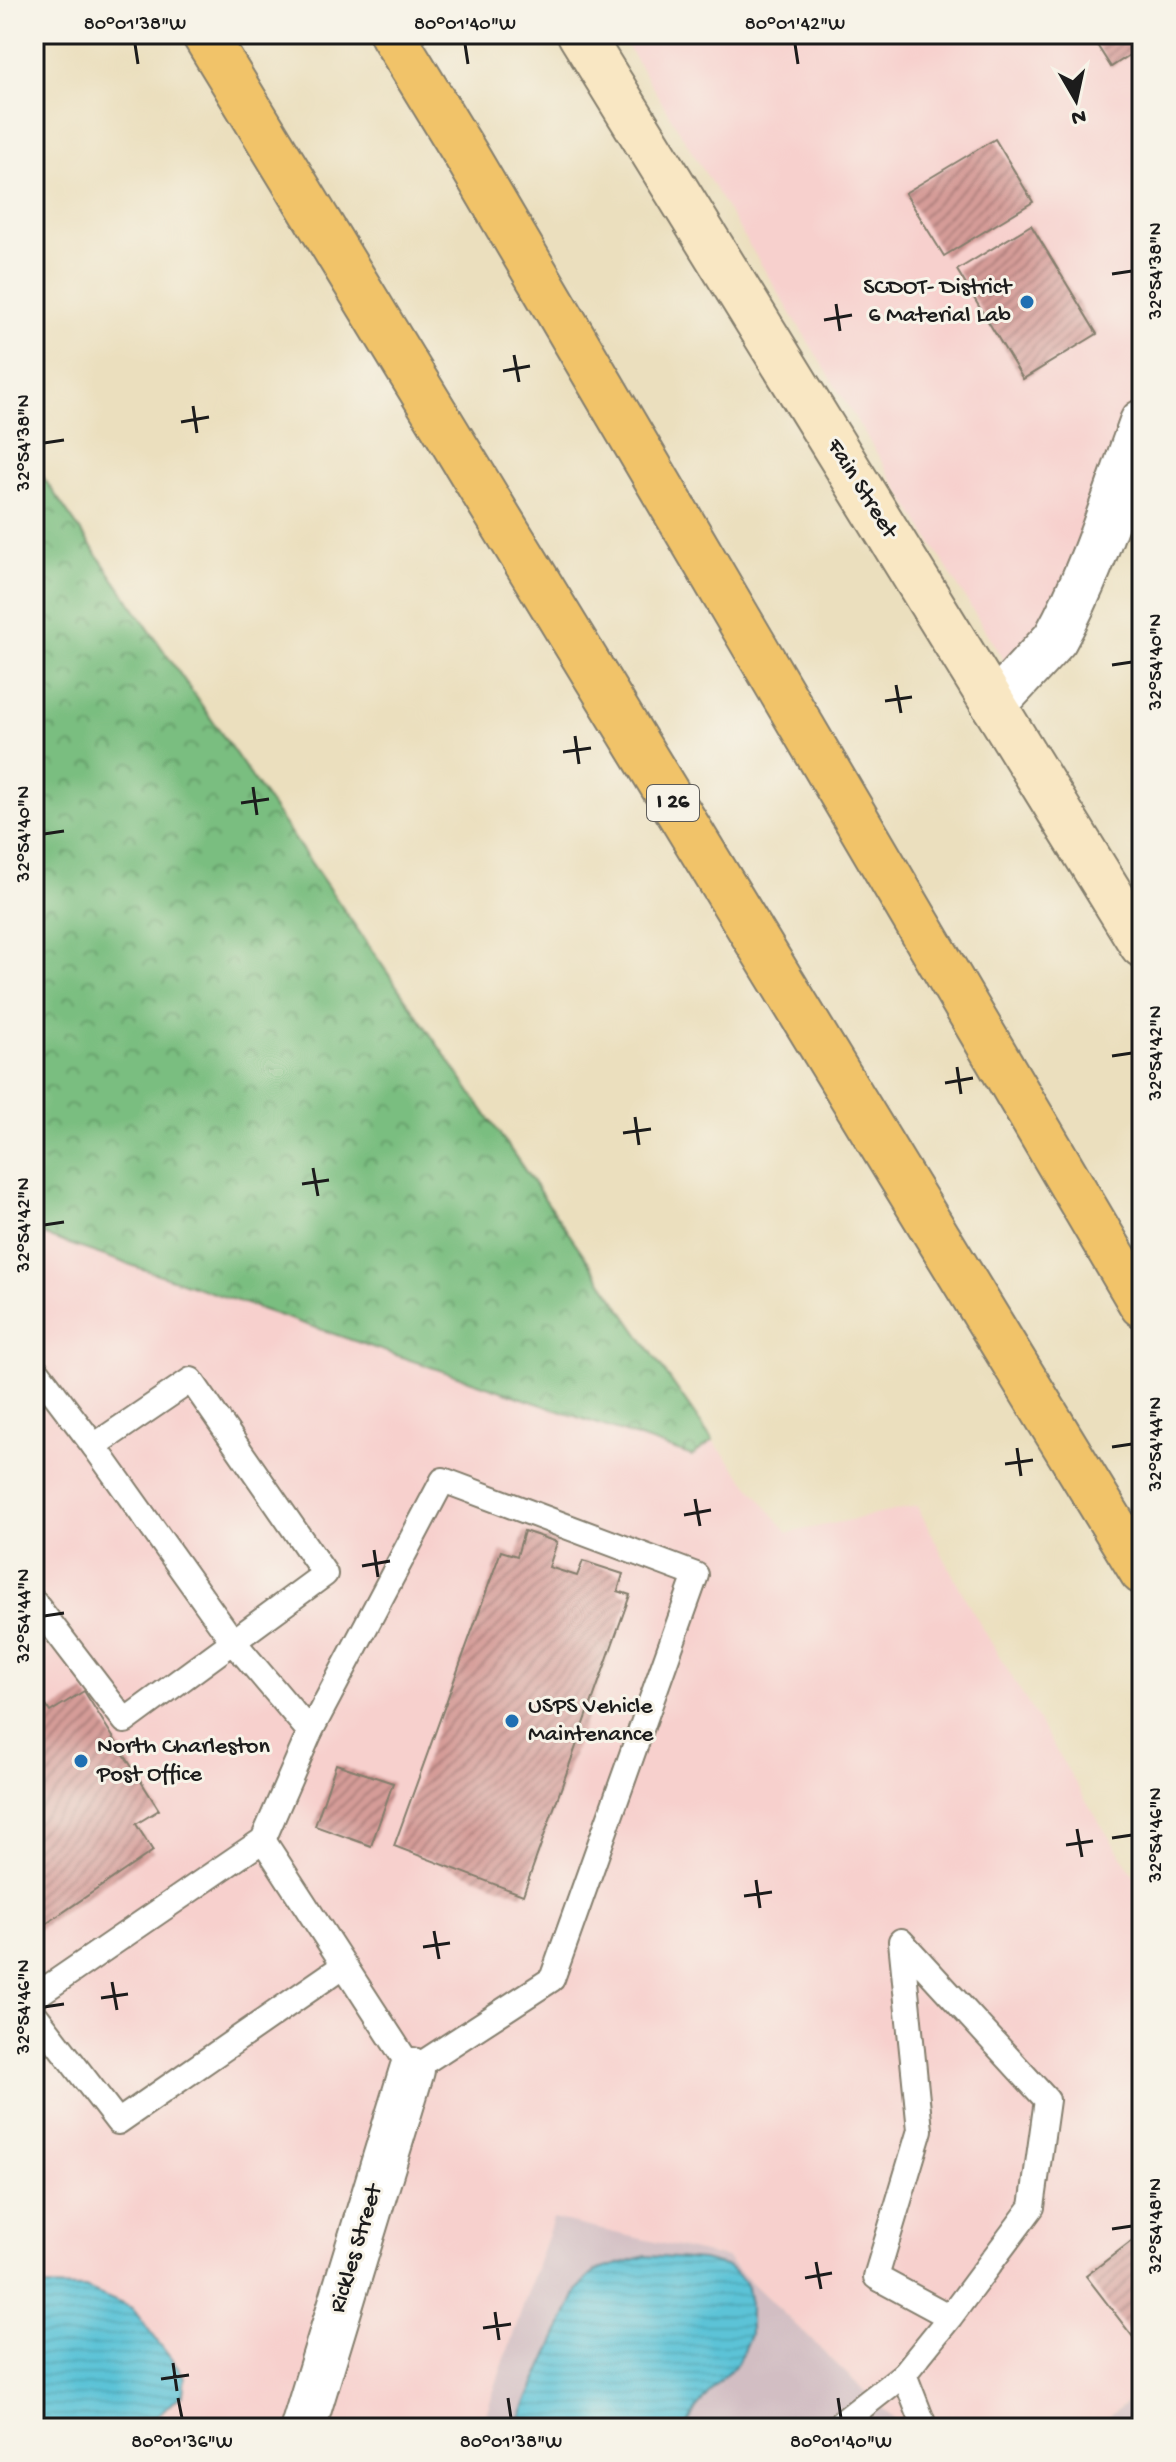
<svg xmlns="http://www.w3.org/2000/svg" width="1176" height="2462" viewBox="0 0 1176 2462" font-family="'Gochi Hand',sans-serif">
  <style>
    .built { fill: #f7d0cd }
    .industrial { fill: #d2bec3 }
    .forest { fill: url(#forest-crowns); stroke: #4b6d4e; stroke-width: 2 }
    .water { fill: url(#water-rules); stroke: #3c707a; stroke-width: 2 }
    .building { fill: url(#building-hatch) }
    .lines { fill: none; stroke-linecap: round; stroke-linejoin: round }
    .lane-casing { stroke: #847e6d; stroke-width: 28 }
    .street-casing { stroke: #847e6d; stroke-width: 48 }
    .secondary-casing { stroke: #847e6d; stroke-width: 48 }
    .highway-casing { stroke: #847e6d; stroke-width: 48 }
    .lane { stroke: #fff; stroke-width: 24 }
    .street { stroke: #fff; stroke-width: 44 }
    .secondary { stroke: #f9e7c3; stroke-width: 44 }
    .highway { stroke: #f1c369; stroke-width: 44 }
    .ticks { fill: none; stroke: #1c1c1c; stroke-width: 3 }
    .poi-dot { fill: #1f6fb2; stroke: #f7f3e8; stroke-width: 3 }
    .labels { text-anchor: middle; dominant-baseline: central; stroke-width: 6; stroke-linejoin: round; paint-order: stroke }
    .shield { fill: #f7f3e8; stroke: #5e5c59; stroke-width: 2 }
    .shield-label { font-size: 22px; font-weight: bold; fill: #1c1c1c }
    .poi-label { font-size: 24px; fill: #1c1c1c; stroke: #f7f3e8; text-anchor: start }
    .street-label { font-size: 24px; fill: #1c1c1c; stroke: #f7f3e8 }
    .neatline { fill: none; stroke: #1c1c1c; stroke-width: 3 }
    .ticks-label { font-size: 20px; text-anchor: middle; fill: #1c1c1c }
  </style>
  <defs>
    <pattern id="forest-crowns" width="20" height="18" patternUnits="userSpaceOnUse" patternTransform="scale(2)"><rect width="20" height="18" fill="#7abe80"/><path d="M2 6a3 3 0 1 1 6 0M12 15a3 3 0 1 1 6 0" fill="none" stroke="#639a68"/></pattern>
    <pattern id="water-rules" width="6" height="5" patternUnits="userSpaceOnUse" patternTransform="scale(2)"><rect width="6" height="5" fill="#5bc3d7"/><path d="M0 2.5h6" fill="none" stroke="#4fa7b8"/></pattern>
    <pattern id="building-hatch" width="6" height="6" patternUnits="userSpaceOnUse" patternTransform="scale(2)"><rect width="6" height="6" fill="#d59c98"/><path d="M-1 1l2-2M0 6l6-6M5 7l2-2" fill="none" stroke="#ac7e7b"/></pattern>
  </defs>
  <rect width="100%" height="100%" fill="#f7f3e8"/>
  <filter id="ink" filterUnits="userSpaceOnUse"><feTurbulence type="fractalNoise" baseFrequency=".0125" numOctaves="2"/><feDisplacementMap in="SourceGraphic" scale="16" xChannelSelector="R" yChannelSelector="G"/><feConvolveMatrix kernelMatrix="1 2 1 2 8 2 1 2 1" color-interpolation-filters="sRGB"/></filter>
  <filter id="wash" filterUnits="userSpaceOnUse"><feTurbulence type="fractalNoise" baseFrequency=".006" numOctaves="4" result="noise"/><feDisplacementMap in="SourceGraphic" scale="32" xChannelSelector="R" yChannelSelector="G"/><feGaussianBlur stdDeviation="1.8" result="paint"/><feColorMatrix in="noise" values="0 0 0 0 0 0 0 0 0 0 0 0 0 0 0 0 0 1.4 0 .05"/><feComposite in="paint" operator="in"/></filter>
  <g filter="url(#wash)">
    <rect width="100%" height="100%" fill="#ebdfbe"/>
    <g class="built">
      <polygon points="620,34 1142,34 1142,422 1016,681"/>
      <polygon points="34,1232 691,1456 713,1441 788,1533 917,1506 971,1609 1096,1817 1142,1888 1142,2389 1094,2428 903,2428 726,2258 553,2220 481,2428 34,2428"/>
    </g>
    <g class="industrial">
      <polygon points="553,2219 726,2258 903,2428 481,2428"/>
      <polygon points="1142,2389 1142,2428 1094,2428 1142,2390"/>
    </g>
    <polygon class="forest" points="34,464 713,1441 692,1456 34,1232"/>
    <g class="water">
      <polygon points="646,2256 703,2260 729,2267 746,2283 750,2304 750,2335 737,2364 715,2385 696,2409 686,2428 515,2428 578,2289 595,2271"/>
      <polygon points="38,2287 85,2288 132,2308 185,2377 183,2394 141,2428 34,2428 34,2288"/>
    </g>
    <g id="blocks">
      <g class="building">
        <polygon points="1090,34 1142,34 1142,47 1111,67"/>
        <polygon points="995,139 1033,202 944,256 905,193"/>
        <polygon points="1031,225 1097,334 1023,379 957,270"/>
        <polygon points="524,1531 557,1542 549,1567 577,1576 583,1561 623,1574 618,1591 630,1595 523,1895 394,1846 501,1551 517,1556"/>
        <polygon points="34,1687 50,1712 84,1691 159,1810 136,1824 153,1851 34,1932"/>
        <polygon points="336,1764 393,1783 371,1846 315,1826"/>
        <polygon points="1142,2233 1142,2330 1133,2337 1086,2276"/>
      </g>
    </g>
  </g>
  <g filter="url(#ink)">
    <use href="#blocks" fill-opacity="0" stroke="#847e6d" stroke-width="2"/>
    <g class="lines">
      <defs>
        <g id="lane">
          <polyline points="34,1367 94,1446 191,1380 325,1574 125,1721 34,1602"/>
          <polyline points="94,1446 232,1640 310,1732 443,1480 696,1575 552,1979 412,2070 263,1840"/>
          <polyline points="34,1997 263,1840 310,1732"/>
          <polyline points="34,2013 118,2122 343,1966"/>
          <polyline points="835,2428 904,2374"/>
          <polyline points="925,2428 904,2374 950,2317 1032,2207 1047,2100 901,1941 920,2130 876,2277 950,2317"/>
        </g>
        <g id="street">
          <path d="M994,705L1055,639C1093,571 1115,495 1142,422"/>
          <polyline points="303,2428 412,2070"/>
        </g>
        <polyline id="secondary" points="580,34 1142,945"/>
        <g id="highway">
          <polyline points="204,34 1142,1572"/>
          <polyline points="392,34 466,155 1142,1305"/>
        </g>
      </defs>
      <use href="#lane" class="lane-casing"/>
      <use href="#street" class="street-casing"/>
      <use href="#secondary" class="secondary-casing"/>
      <use href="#highway" class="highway-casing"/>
      <use href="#lane" class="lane"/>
      <use href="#street" class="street"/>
      <use href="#secondary" class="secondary"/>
      <use href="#highway" class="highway"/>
    </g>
  </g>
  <path class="ticks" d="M135,44L138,64M465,44L468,64M795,44L798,64M1112,274L1132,271M836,304L840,331M824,320L852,315M514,355L519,382M503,371L530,366M193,406L197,433M181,422L209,417M44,443L64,440M1112,665L1132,662M896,685L901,713M885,701L912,697M575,736L579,764M563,752L591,748M253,787L257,815M241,803L269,799M44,834L64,831M1112,1056L1132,1053M957,1067L961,1094M945,1083L973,1078M635,1117L639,1145M623,1133L651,1129M313,1168L318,1196M302,1184L329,1180M44,1225L64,1222M1112,1447L1132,1444M1017,1448L1021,1476M1005,1464L1033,1460M695,1499L700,1526M684,1515L711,1510M374,1550L378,1577M362,1566L390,1561M44,1616L64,1613M1077,1829L1082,1857M1112,1838L1132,1835M1066,1845L1093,1841M756,1880L760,1908M744,1896L772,1892M434,1931L439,1959M423,1947L450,1943M112,1982L117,2010M101,1998L128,1994M44,2007L64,2004M1112,2229L1132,2226M816,2262L821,2289M805,2278L832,2273M495,2312L499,2340M483,2328L511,2324M173,2363L177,2391M161,2379L189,2375M178,2398L182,2418M508,2398L511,2418M838,2398L841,2418"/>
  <g class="poi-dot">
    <circle cx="1027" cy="302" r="8"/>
    <circle cx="512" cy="1721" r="8"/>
    <circle cx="81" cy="1761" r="8"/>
  </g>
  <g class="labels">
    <rect class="shield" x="647" y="785" width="52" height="36" rx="6"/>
    <g class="shield-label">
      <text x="673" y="803">I 26</text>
    </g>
    <g class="poi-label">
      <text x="1011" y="288" text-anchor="end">SCDOT- District<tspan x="1011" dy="28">6 Material Lab</tspan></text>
      <text x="528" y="1707">USPS Vehicle<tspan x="528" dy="28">Maintenance</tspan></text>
      <text x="97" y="1747">North Charleston<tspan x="97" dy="28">Post Office</tspan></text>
    </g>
    <g class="street-label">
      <text transform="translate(861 489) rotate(58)">Fain Street</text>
      <text transform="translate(357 2249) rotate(-73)">Rickles Street</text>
    </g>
  </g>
  <rect width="1176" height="2462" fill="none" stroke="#f7f3e8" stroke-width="88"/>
  <g transform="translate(1076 100) rotate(171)" stroke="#f7f3e8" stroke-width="6" paint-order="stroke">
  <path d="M0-6L14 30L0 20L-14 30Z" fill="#1c1c1c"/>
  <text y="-12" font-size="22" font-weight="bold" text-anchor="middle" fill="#1c1c1c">N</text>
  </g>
  <rect x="44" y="44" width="1088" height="2374" class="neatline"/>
  <g class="ticks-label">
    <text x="135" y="29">80°01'38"W</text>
    <text x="465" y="29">80°01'40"W</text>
    <text x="795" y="29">80°01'42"W</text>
    <text transform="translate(1154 271) rotate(-90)" y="7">32°54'38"N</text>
    <text transform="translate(22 443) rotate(-90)" y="7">32°54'38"N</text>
    <text transform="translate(1154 662) rotate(-90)" y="7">32°54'40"N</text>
    <text transform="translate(22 834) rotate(-90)" y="7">32°54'40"N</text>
    <text transform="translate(1154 1053) rotate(-90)" y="7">32°54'42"N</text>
    <text transform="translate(22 1225) rotate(-90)" y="7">32°54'42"N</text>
    <text transform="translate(1154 1444) rotate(-90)" y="7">32°54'44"N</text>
    <text transform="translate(22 1616) rotate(-90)" y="7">32°54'44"N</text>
    <text transform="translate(1154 1835) rotate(-90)" y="7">32°54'46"N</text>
    <text transform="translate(22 2007) rotate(-90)" y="7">32°54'46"N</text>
    <text transform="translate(1154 2226) rotate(-90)" y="7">32°54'48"N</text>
    <text x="182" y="2447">80°01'36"W</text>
    <text x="511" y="2447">80°01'38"W</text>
    <text x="841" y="2447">80°01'40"W</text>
  </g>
</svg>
